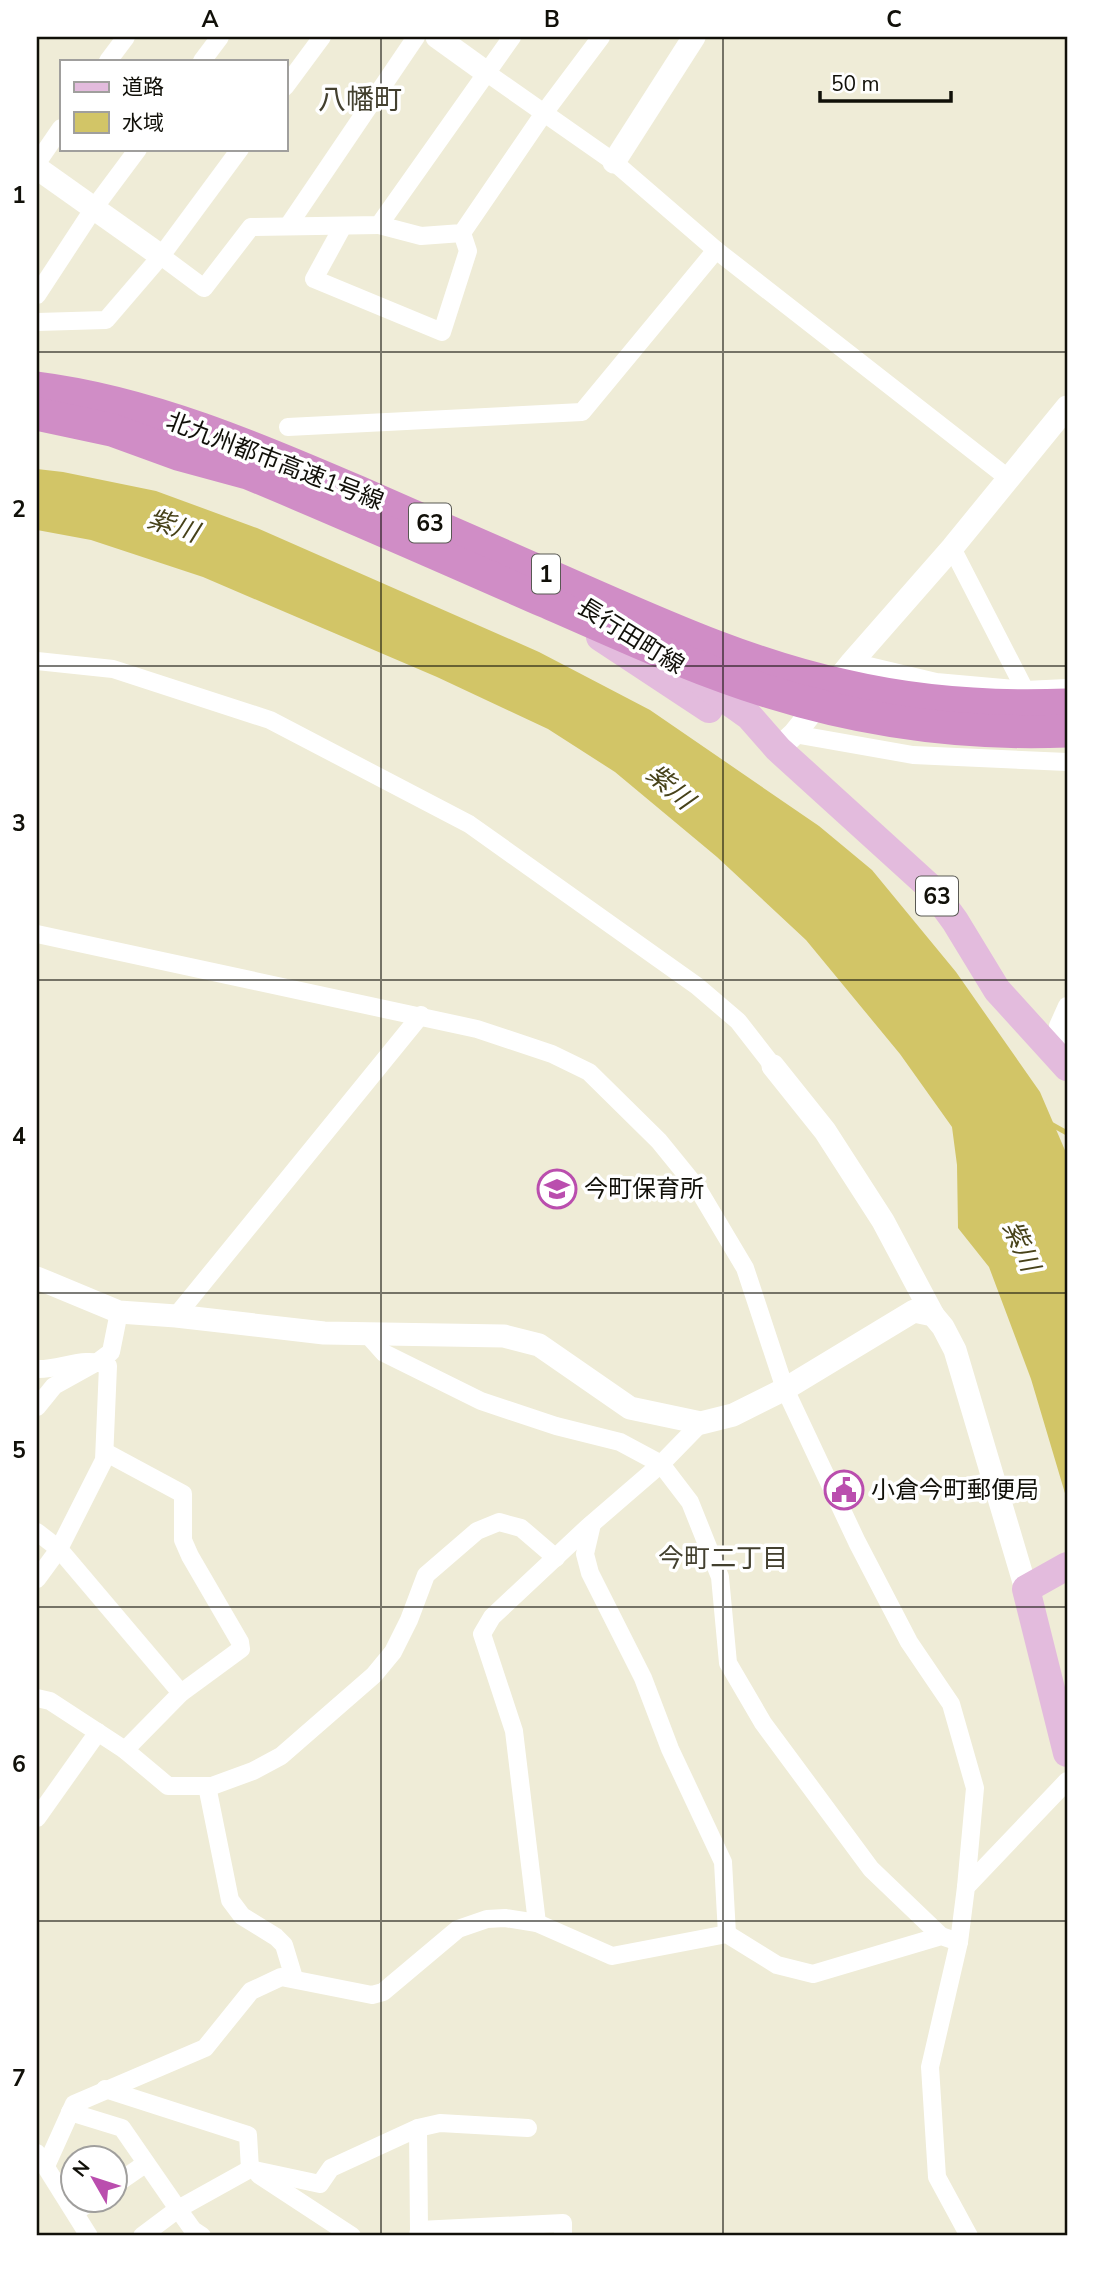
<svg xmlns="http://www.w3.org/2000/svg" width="1104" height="2273" viewBox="0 0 1104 2273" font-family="'Nunito Sans','Noto Sans JP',sans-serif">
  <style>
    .water { fill: #d2c567 }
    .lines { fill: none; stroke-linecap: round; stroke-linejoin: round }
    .stream { stroke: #d2c567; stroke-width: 5 }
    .minor { stroke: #fff; stroke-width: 18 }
    .tertiary { stroke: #fff; stroke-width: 23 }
    .primary { stroke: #e3bbdd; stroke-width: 28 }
    .motorway { stroke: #d08dc6; stroke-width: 33 }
    .grid { fill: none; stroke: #111009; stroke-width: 2; stroke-opacity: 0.55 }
    .labels { text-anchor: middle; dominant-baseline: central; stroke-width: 7; stroke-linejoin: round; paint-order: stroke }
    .shield { fill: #fff; stroke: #585853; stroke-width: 2 }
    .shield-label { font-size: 23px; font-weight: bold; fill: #111009 }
    .street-label { font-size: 24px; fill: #111009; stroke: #fff }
    .poi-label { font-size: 24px; fill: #111009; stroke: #fff; text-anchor: start }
    .water-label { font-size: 26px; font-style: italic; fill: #47421a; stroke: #fff }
    .neighbourhood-label { font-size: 26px; fill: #43402f; stroke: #fff }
    .quarter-label { font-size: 28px; fill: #43402f; stroke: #fff }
    .neatline { fill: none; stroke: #111009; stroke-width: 2.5 }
    .grid-label { font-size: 23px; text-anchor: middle; font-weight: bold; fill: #111009 }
  </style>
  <rect width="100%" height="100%" fill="#efecd7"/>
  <polygon class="water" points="37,469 63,472 156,491 257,528 539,652 650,710 819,826 872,870 956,972 1040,1092 1067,1155 1067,1500 1031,1379 989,1267 958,1228 957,1165 952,1127 900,1054 806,940 717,857 615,772 548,729 437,677 203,577 91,540 37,530"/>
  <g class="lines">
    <polyline class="stream" points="1049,1123 1067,1133"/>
    <g class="minor">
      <polyline points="108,61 126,37"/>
      <polyline points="202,61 220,37"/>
      <polyline points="487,73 614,162 716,250 1008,478"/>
      <polyline points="285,87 322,37"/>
      <polyline points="37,163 61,128"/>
      <polyline points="379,225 421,236 462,233 544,113 601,37"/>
      <polyline points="288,226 416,37"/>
      <polyline points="343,226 314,279 442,332 468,251 462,233"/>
      <polyline points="161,256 204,288 251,227 379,225 512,37"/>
      <polyline points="37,295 94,208 138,149"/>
      <polyline points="37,322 106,320 161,256 240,149"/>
      <polyline points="288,427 582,412 716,250"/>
      <polyline points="952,548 1025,690"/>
      <polyline points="37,661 113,669 270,720 469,824 697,986 738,1021 773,1066"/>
      <polyline points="852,662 936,682 1025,690 1067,688"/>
      <polyline points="794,734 913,755 1067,762"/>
      <polyline points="37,934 477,1029 552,1054 589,1072 659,1141 698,1189 745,1268 785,1389 857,1542 909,1642 951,1704 975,1788 966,1887"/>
      <polyline points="1067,1006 1058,1026 1067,1037"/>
      <polyline points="176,1316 421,1015"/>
      <polyline points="367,1334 384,1353 481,1401 556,1426 620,1442 661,1464 690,1502 720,1577 728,1663 763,1723 871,1869 941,1936"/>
      <path d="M37,1369C61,1370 85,1355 108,1366L104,1460L59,1549L37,1579"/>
      <polyline points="37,1407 54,1386 99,1361 111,1352 119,1312"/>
      <polyline points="105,1452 183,1494 183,1540 190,1556 240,1642 241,1649 181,1693 125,1750"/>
      <polyline points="592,1524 585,1554 590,1573 643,1678 670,1749 723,1862 727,1934"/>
      <polyline points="37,1532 59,1549 181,1693"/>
      <polyline points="37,1698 50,1701 125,1750 168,1786 212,1786 253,1771 281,1756 374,1675 393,1652 409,1620 426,1575 477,1531 499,1522 521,1528 556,1558"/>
      <polyline points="207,1786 230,1900 242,1916 276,1937 284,1945 294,1978"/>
      <polyline points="37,1818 98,1732"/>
      <polyline points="537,1923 514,1731 482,1634 492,1617 588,1527 661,1464 701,1423"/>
      <polyline points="105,2089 248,2135 250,2169"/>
      <polyline points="70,2112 122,2128 178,2209 193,2230 202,2236"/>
      <polyline points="418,2128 419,2230"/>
      <polyline points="37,2153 89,2236"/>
      <polyline points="46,2166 74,2104 205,2048 251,1991 281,1977 372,1995 383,1992 458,1929 487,1919 505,1918 537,1923 612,1956 727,1934 777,1965 813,1974 941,1936 959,1942"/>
      <polyline points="259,2175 352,2236"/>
      <polyline points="116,2184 145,2164"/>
      <polyline points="75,2212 94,2200"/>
      <polyline points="142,2236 178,2209 250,2169 320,2184 331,2168 418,2128 440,2123 528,2128"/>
      <polyline points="418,2236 419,2230 563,2223 563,2236"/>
      <polyline points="969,2236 937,2177 930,2067 959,1942 966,1887 1067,1781"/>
    </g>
    <g class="tertiary">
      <polyline points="437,37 487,73"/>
      <polyline points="614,162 694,37"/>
      <polyline points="37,168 161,256"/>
      <polyline points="778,749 794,734 852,662 952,548 1067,407"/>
      <polyline points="773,1066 825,1131 883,1221 933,1315"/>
      <polyline points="37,1278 119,1312 176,1316 324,1333 504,1336 539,1345 630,1408 701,1423 733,1415 785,1389 914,1311 933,1315 943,1327 955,1350 1026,1589"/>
    </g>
    <g class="primary">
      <polyline points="600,637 709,709"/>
      <polyline points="683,669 749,716 778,749 931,888 955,921 997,990 1067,1067"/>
      <polyline points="1067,1566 1026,1589 1067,1753"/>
    </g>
    <g class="motorway">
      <path d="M37,388C148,402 256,448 358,492C437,526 515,561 593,595C675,631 757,667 845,686C918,703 992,708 1067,705"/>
      <path d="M37,414L112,430L178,454L248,473C347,514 446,558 544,601C618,633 692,668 770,692C866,722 966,735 1067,731"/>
    </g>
  </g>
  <path class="grid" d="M381,37V2236M723,37V2236M37,352H1067M37,666H1067M37,980H1067M37,1293H1067M37,1607H1067M37,1921H1067"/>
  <defs>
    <symbol id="school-ring" viewBox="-11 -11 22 22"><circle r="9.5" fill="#fff" stroke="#ba4eae" stroke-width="1.5"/><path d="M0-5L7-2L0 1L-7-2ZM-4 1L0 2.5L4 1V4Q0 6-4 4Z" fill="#ba4eae"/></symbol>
    <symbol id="civic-ring" viewBox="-11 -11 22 22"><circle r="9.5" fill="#fff" stroke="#ba4eae" stroke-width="1.5"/><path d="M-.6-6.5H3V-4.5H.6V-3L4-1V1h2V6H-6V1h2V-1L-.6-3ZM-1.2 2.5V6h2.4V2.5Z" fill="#ba4eae"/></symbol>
  </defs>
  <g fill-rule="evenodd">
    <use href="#school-ring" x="535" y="1167" width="44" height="44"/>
    <use href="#civic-ring" x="822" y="1468" width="44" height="44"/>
  </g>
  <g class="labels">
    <g class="shield">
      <rect x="409" y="503.5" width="42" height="39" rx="5"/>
      <rect x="532" y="554.5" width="28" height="39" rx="5"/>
      <rect x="916" y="876.5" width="42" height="39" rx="5"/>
    </g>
    <g class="shield-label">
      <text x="430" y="523">63</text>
      <text x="546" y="574">1</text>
      <text x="937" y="896">63</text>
    </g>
    <g class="street-label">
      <text transform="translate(275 461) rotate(21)">北九州都市高速1号線</text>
      <text transform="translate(631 636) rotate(32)">長行田町線</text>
    </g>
    <g class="poi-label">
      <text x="584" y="1189">今町保育所</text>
      <text x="871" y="1490">小倉今町郵便局</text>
    </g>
    <g class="water-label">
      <text transform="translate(173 526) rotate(18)">紫川</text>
      <text transform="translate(670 787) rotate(41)">紫川</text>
      <text transform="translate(1021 1246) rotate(66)">紫川</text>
    </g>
    <g class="neighbourhood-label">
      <text x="723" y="1558">今町二丁目</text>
    </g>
    <g class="quarter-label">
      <text x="360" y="100">八幡町</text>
    </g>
  </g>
  <rect width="1104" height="2273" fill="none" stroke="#ffffff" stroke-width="77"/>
  <rect x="60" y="60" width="228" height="91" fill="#ffffff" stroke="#a09f9d" stroke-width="2"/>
  <rect x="74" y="82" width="35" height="10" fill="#e3bbdd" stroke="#a09f9d" stroke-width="2"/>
  <text x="122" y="94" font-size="21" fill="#111009">道路</text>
  <rect x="74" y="112" width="35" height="21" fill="#d2c567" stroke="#a09f9d" stroke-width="2"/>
  <text x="122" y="130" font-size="21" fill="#111009">水域</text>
  <g transform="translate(94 2179) rotate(309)"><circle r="33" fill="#ffffff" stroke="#a09f9d" stroke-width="2"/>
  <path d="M0-5L12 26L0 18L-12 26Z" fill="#ba4eae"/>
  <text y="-10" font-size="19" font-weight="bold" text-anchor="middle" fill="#111009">N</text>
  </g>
  <path d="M820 91v10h131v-10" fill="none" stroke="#111009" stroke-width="3.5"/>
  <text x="831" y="91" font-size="21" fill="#111009" stroke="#ffffff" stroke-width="5" paint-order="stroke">50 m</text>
  <rect x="38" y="38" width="1028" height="2196" class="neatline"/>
  <g class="grid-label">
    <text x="210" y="27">A</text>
    <text x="552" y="27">B</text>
    <text x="894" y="27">C</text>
    <text x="19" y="203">1</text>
    <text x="19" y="517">2</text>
    <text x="19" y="831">3</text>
    <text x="19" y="1144">4</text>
    <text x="19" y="1458">5</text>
    <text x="19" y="1772">6</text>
    <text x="19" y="2086">7</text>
  </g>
</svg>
